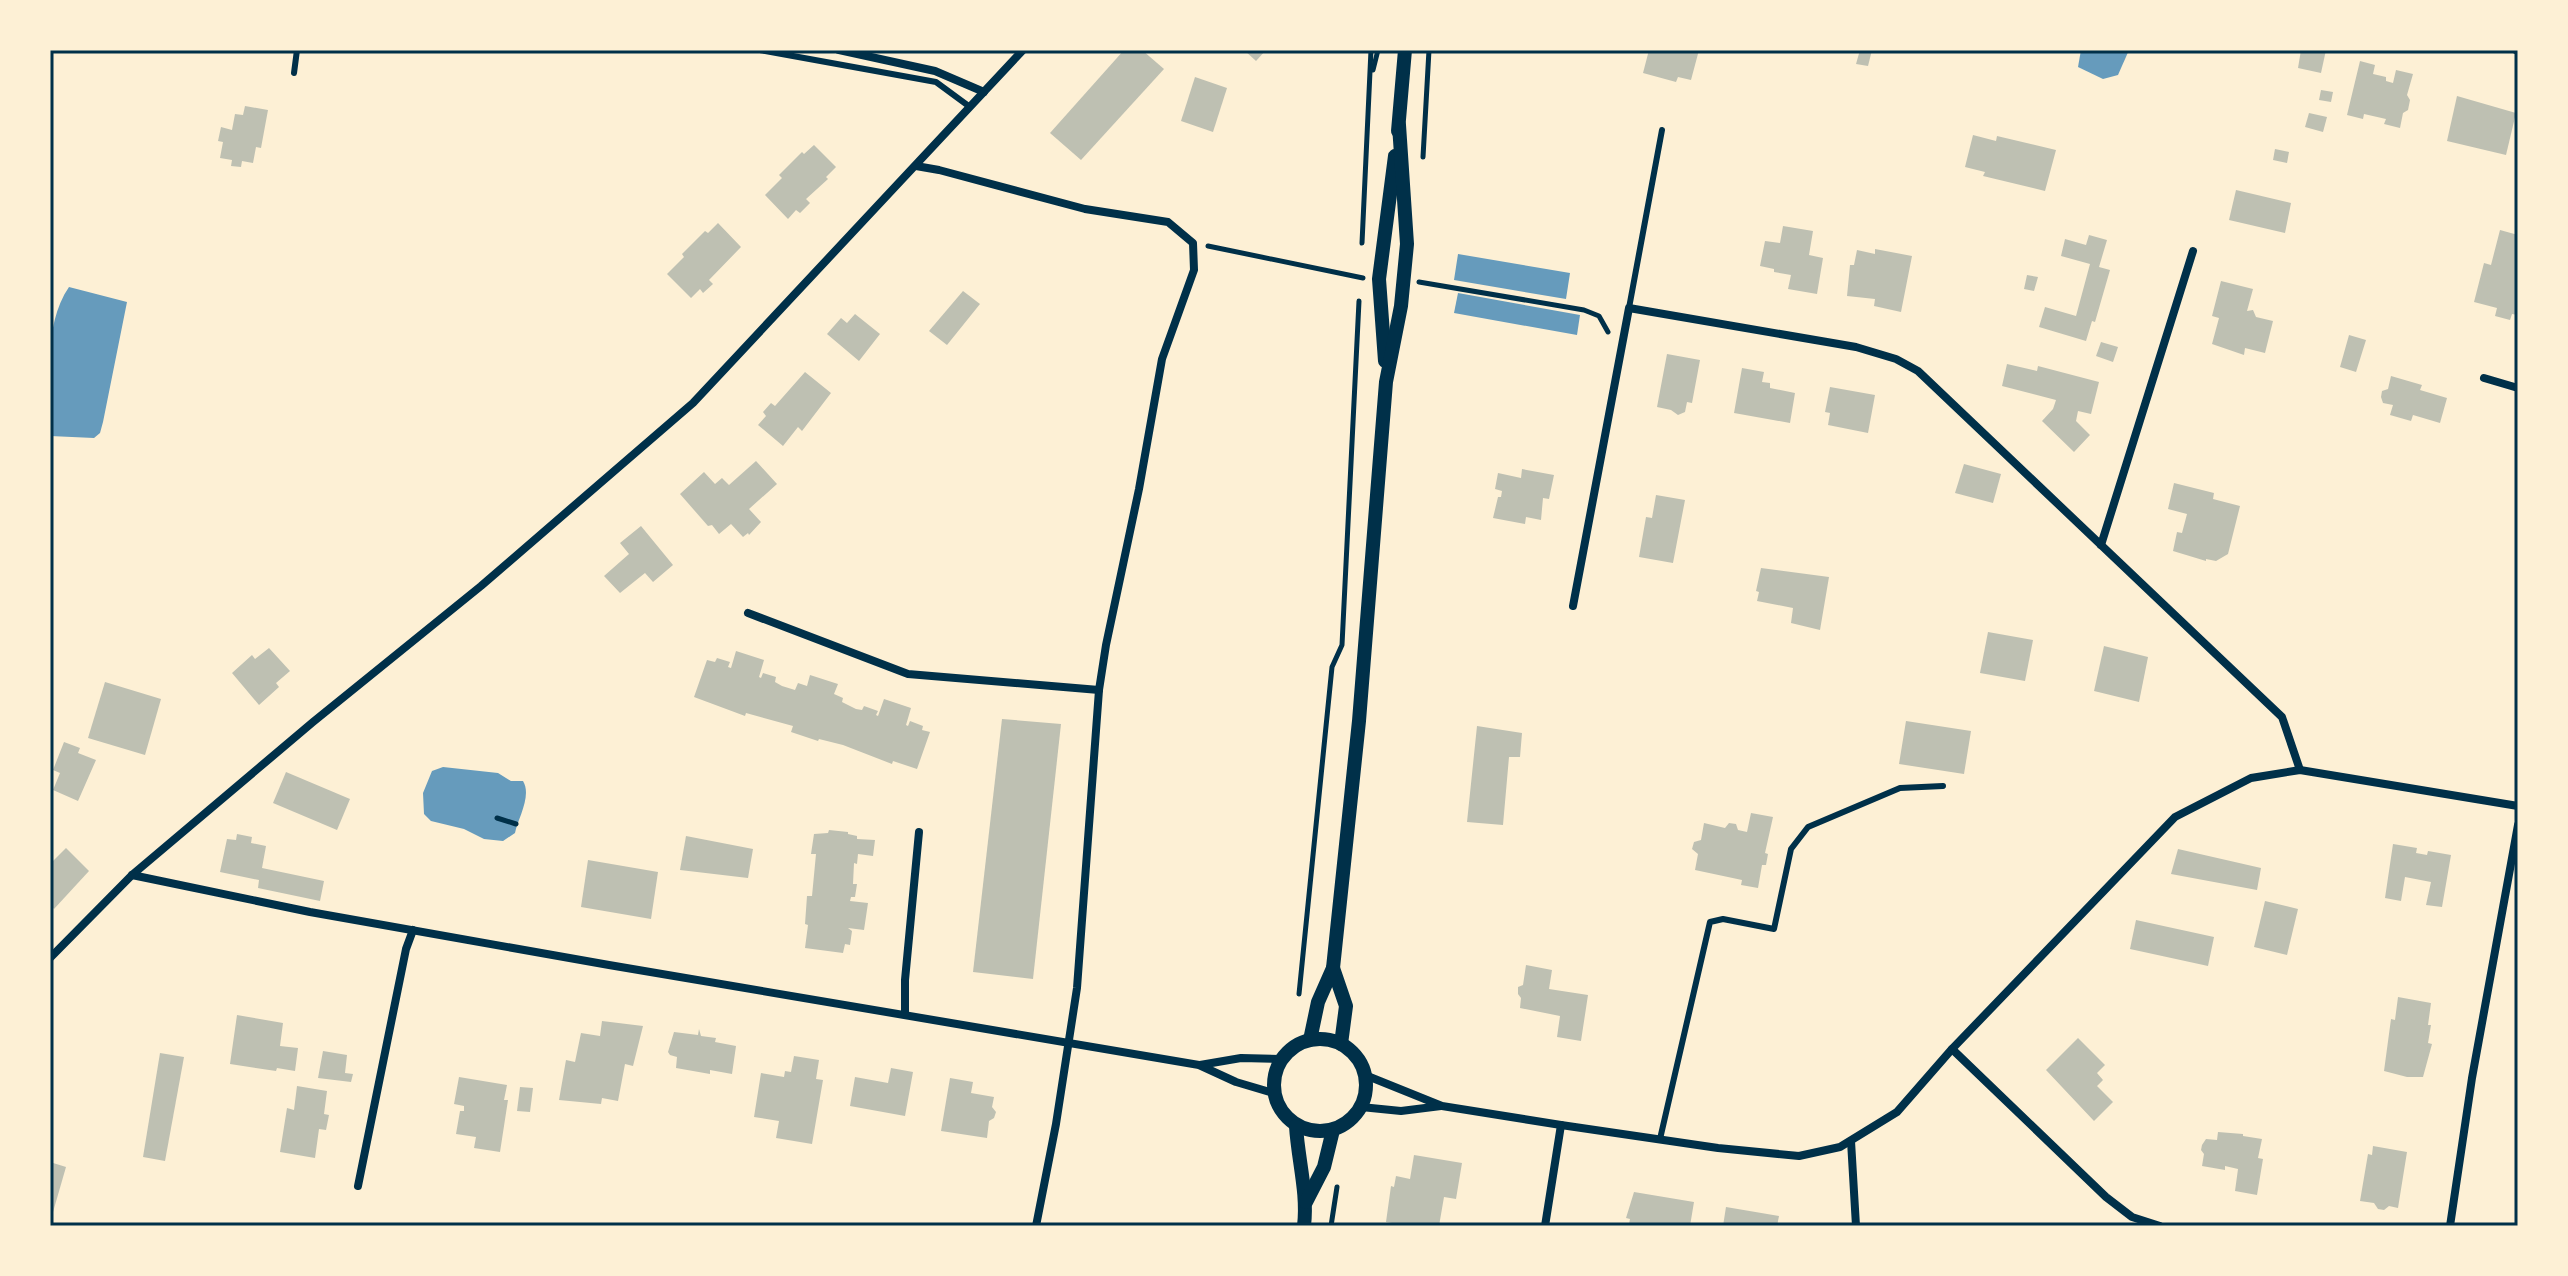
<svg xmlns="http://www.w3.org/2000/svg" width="2568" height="1276" viewBox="0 0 2568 1276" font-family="Arial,sans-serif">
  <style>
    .water { fill: #669bbc }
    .building { fill: #bec0b2 }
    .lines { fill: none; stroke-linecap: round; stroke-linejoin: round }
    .path { stroke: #003049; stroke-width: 5 }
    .service { stroke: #003049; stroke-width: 6 }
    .minor { stroke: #003049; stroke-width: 8 }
    .tertiary { stroke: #003049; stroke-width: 14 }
    .neatline { fill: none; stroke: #003049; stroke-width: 3 }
  </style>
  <rect width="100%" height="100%" fill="#fdf0d5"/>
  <g class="water">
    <polygon points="2081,50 2129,50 2118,75 2103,79 2078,67"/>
    <polygon points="1458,254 1570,273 1566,299 1454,280"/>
    <path d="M69,287L127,302L103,422L100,433L94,438L50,436C50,390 42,326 69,287Z"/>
    <polygon points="1458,293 1580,315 1577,335 1454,313"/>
    <path d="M443,767L498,773L511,781H523C532,796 518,818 515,833L503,841L484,839L464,829L431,821L424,814L423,793L432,771Z"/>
  </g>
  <g class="building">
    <polygon points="1124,50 1142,50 1164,69 1081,160 1050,133"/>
    <polygon points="1244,50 1266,50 1256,61"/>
    <polygon points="1649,50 1699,50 1691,80 1678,77 1676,82 1643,73"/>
    <polygon points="1860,50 1872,50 1868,66 1856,64"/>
    <polygon points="2301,50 2326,50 2321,73 2298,68"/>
    <polygon points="2360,61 2375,65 2373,74 2386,77 2386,81 2393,83 2396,70 2413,74 2407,95 2410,100 2408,110 2403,113 2400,128 2384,124 2386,119 2364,114 2363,119 2347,115"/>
    <polygon points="1195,77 1227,88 1213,132 1181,121"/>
    <polygon points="2321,90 2333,92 2331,102 2319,100"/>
    <polygon points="2457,96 2516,113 2506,155 2447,141"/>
    <polygon points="245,106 268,110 261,148 256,147 253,163 242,161 241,167 231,166 232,160 220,158 223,142 218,141 221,127 232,130 235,114 243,115"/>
    <polygon points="2309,113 2327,117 2323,132 2305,127"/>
    <polygon points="1973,135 1996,141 1997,136 2056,150 2045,191 1983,176 1985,172 1965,167"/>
    <polygon points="814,145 836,167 826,177 828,179 806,199 810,203 800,213 796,210 788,219 765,195 782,178 779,175 802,152 804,154"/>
    <polygon points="2275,149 2289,152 2287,163 2273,160"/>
    <polygon points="2236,190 2291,203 2285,233 2229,220"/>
    <polygon points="718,223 741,247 709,280 713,284 703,293 700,289 691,298 667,274 684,257 682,254 705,231 708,233"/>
    <polygon points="1783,226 1813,231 1809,255 1823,258 1817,294 1788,289 1791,275 1774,272 1774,269 1760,266 1765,241 1780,243"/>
    <polygon points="2500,230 2518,235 2518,315 2512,314 2510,320 2495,316 2497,308 2474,302 2484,263 2491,265"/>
    <polygon points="2089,235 2107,240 2099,267 2110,270 2095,322 2092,321 2086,341 2039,327 2045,307 2076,316 2090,264 2061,256 2065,239 2086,245"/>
    <polygon points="1875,249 1912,256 1901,312 1874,306 1875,299 1847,296 1850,265 1854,265 1857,250 1875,254"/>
    <polygon points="2027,275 2038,277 2034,291 2024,289"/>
    <polygon points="2221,281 2253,289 2247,311 2253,310 2256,317 2273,321 2265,353 2245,348 2244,355 2212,344 2219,318 2212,316"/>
    <polygon points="963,291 980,304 947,345 929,331"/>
    <polygon points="855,314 880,334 859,361 827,334 841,318 847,323"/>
    <polygon points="2349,335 2366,340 2356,372 2340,367"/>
    <polygon points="2101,342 2118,347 2113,362 2096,356"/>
    <polygon points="1667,354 1700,360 1692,403 1687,402 1685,412 1678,415 1671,410 1657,407"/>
    <polygon points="2007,364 2037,371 2038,366 2099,382 2091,414 2078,411 2076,421 2090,435 2074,452 2042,421 2053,409 2056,400 2002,386"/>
    <polygon points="1742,368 1764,372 1762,382 1770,383 1770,388 1795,393 1790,423 1734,413"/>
    <polygon points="805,372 831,393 802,431 798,427 783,446 758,425 766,416 763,412 771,403 775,406"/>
    <polygon points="2391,376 2422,385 2420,390 2447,398 2440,423 2413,415 2411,421 2390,415 2393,405 2383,403 2381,397 2382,391 2388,389"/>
    <polygon points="1830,387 1875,395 1868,433 1828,425 1830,413 1825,412"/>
    <polygon points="756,461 777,484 749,509 761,522 749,535 748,533 743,537 731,524 719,534 712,525 708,526 680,494 704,472 715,484 722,478 729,485"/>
    <polygon points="1964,464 2001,474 1993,503 1955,493"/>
    <polygon points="1522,469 1554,475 1549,499 1543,498 1541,520 1526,517 1525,524 1493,518 1498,497 1501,497 1502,491 1495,489 1498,473 1521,478"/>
    <polygon points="2174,483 2214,493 2213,499 2240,506 2228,554 2216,561 2206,559 2206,561 2173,551 2177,532 2182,533 2187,514 2168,509"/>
    <polygon points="1656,495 1685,500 1673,563 1639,557 1646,517 1652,518"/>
    <polygon points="641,526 673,565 653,582 645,573 620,593 604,576 629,554 620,543"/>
    <polygon points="1761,568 1829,577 1820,630 1791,623 1793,608 1757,601 1759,592 1756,591"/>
    <polygon points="1988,632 2033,640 2025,681 1980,673"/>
    <polygon points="2104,646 2148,657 2139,702 2094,691"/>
    <polygon points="269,648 290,671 276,683 279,687 259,705 232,673 252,655 255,659"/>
    <polygon points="736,651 764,660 759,677 761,678 763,673 776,677 775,682 782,686 795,690 798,683 807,686 810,675 838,684 834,694 843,698 842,702 856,709 862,710 864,706 878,711 876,715 878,716 884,699 911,708 906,725 908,726 910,721 923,726 922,730 930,732 917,769 893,761 892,764 843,745 819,739 818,741 791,732 793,726 746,713 745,716 694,697 707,660 715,662 717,658 730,662 728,667 731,668"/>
    <polygon points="105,682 161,699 145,755 88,738"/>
    <polygon points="1002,719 1061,724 1033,979 973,972"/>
    <polygon points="1906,721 1971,731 1964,774 1899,764"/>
    <polygon points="1477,726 1522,733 1520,757 1509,757 1503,825 1467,822"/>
    <polygon points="64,742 80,748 78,753 96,760 78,801 53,790 60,773 53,770"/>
    <polygon points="286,772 350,799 337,830 273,803"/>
    <polygon points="1751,813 1773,817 1765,853 1768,854 1766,865 1762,865 1758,888 1741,885 1742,880 1695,870 1698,854 1692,849 1694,842 1701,840 1704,823 1725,828 1729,823 1736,824 1738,830 1747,832"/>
    <polygon points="829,830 848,832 848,834 857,836 857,839 875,840 873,856 858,854 857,864 854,863 853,884 857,884 855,897 851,897 850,901 868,903 864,930 848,928 852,931 850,945 845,944 843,953 805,948 808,925 805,924 807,896 812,896 816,854 811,854 814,834 828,833"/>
    <polygon points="237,834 252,837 251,843 266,846 262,868 324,881 320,901 258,888 259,880 220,872 227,839 236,840"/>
    <polygon points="686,836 753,849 748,878 680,870"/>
    <polygon points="2393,844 2417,848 2416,853 2427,855 2428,851 2451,855 2442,907 2426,905 2431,882 2405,877 2401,901 2385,898"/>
    <polygon points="66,848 89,871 54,909 50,904 50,864"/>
    <polygon points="2178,849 2261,868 2257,890 2171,874"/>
    <polygon points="588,860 658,872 651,919 581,907"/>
    <polygon points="2265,901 2298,909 2287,955 2254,947"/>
    <polygon points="2136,920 2214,937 2208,966 2130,949"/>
    <polygon points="1526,965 1552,970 1549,989 1588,995 1581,1041 1557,1037 1560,1016 1520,1008 1521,998 1518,994 1518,987 1523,985"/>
    <polygon points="2398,997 2431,1003 2428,1025 2431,1025 2428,1043 2432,1044 2423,1077 2407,1077 2384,1071 2391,1019 2395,1020"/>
    <polygon points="237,1015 283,1023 280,1046 298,1048 295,1071 277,1068 276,1071 230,1064"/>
    <polygon points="602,1021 643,1026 633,1066 625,1064 618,1101 602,1098 601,1104 559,1100 566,1060 575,1062 581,1033 600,1036"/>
    <polygon points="699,1029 701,1036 716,1038 715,1042 736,1046 732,1074 710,1070 710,1074 676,1068 677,1057 670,1055 668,1052 674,1032 698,1035"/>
    <polygon points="2078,1038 2105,1065 2097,1073 2103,1080 2097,1086 2113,1102 2094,1121 2046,1070"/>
    <polygon points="323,1051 347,1055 345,1073 353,1074 351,1082 318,1078"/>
    <polygon points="160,1053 184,1057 165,1161 143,1157"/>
    <polygon points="794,1056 819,1060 816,1079 823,1080 812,1144 776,1138 779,1121 754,1117 761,1073 784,1077 785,1071 791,1072"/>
    <polygon points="891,1068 913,1072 905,1116 850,1106 855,1077 888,1083"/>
    <polygon points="459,1077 507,1085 504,1100 508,1100 500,1152 474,1148 476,1137 456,1134 460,1111 464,1111 464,1106 454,1104"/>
    <polygon points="950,1078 973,1082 971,1093 994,1097 992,1107 996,1112 994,1118 989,1121 987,1138 941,1131"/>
    <polygon points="297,1086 327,1091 324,1114 329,1115 326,1130 319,1129 315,1158 280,1152 287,1108 294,1110"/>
    <polygon points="520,1087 533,1088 530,1112 517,1111"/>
    <polygon points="2218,1132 2243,1134 2243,1136 2262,1139 2258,1158 2263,1159 2257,1195 2235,1191 2238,1169 2225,1166 2225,1170 2202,1166 2204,1154 2201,1150 2202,1145 2206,1139 2217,1140"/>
    <polygon points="2373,1146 2407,1152 2398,1208 2389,1206 2384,1210 2378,1209 2374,1203 2360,1201 2368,1154 2372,1155"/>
    <polygon points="1414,1155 1462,1163 1456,1199 1444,1197 1439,1226 1409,1226 1386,1222 1391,1186 1394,1187 1396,1176 1410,1179"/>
    <polygon points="50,1162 66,1167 51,1219 50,1219"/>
    <polygon points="1634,1192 1694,1202 1690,1226 1629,1224 1630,1219 1626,1218"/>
    <polygon points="1726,1207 1779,1216 1777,1226 1723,1226"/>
  </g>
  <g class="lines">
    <g class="path">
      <polyline points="1373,70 1378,50"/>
      <polyline points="1423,157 1429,50"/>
      <polyline points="1362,243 1371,50"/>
      <polyline points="1208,246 1363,278"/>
      <polyline points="1419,282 1584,310 1599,316 1608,332"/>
      <polyline points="497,818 516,824"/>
      <polyline points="1299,994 1332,667 1342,645 1359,301"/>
      <polyline points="1331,1226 1337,1187"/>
    </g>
    <g class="service">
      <polyline points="760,50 936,82 970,107"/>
      <polyline points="294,73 297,50"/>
      <polyline points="1629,308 1662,130"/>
      <polyline points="1660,1139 1710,922 1723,919 1774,929 1791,849 1808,827 1900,788 1943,786"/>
    </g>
    <g class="minor">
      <polyline points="839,50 935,71 984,92"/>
      <polyline points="2516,50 2518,50"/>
      <polyline points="916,166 939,170 1085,209 1168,222 1193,243 1194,270 1162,359 1139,489 1106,645 1099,690 1077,988 1056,1124 1036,1226"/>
      <polyline points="2484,378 2518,388"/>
      <polyline points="2101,545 2193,251"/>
      <polyline points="1573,606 1629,308 1856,347 1896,359 1918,371 2282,717 2300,770"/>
      <polyline points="748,613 908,674 1099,690"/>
      <polyline points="132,875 310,912 609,965 1199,1065 1236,1082 1273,1093"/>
      <polyline points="50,958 132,875 313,722 481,586 693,403 1023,50"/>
      <polyline points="905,1014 905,980 919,832"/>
      <polyline points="1952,1049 2106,1197 2132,1217 2160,1226"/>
      <polyline points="1200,1065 1241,1058 1281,1059"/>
      <polyline points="1365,1075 1442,1106 1561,1125 1718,1148 1799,1156 1840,1147 1897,1112 1952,1049 2175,817 2251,778 2300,770 2518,806"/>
      <polyline points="1361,1107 1401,1111 1441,1106"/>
      <polyline points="1851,1141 1856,1226"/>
      <polyline points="358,1186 406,949 413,930"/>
      <polyline points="1545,1226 1561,1125"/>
      <polyline points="2450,1226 2472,1078 2518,825"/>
    </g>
    <g class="tertiary">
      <polyline points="1398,131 1405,50"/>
      <polyline points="1385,361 1379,279 1395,156"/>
      <polyline points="1333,968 1346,1006 1341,1044"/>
      <circle cx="1320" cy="1085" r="46"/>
      <polyline points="1310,1040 1318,1002 1333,968 1359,721 1386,382 1401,306 1407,244 1399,125"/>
      <path d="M1296,1126C1298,1160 1308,1193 1304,1226"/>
      <polyline points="1306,1202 1324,1167 1333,1130"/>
    </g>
  </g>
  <rect width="2568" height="1276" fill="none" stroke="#fdf0d5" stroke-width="104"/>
  <rect x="52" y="52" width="2464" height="1172" class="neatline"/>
</svg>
